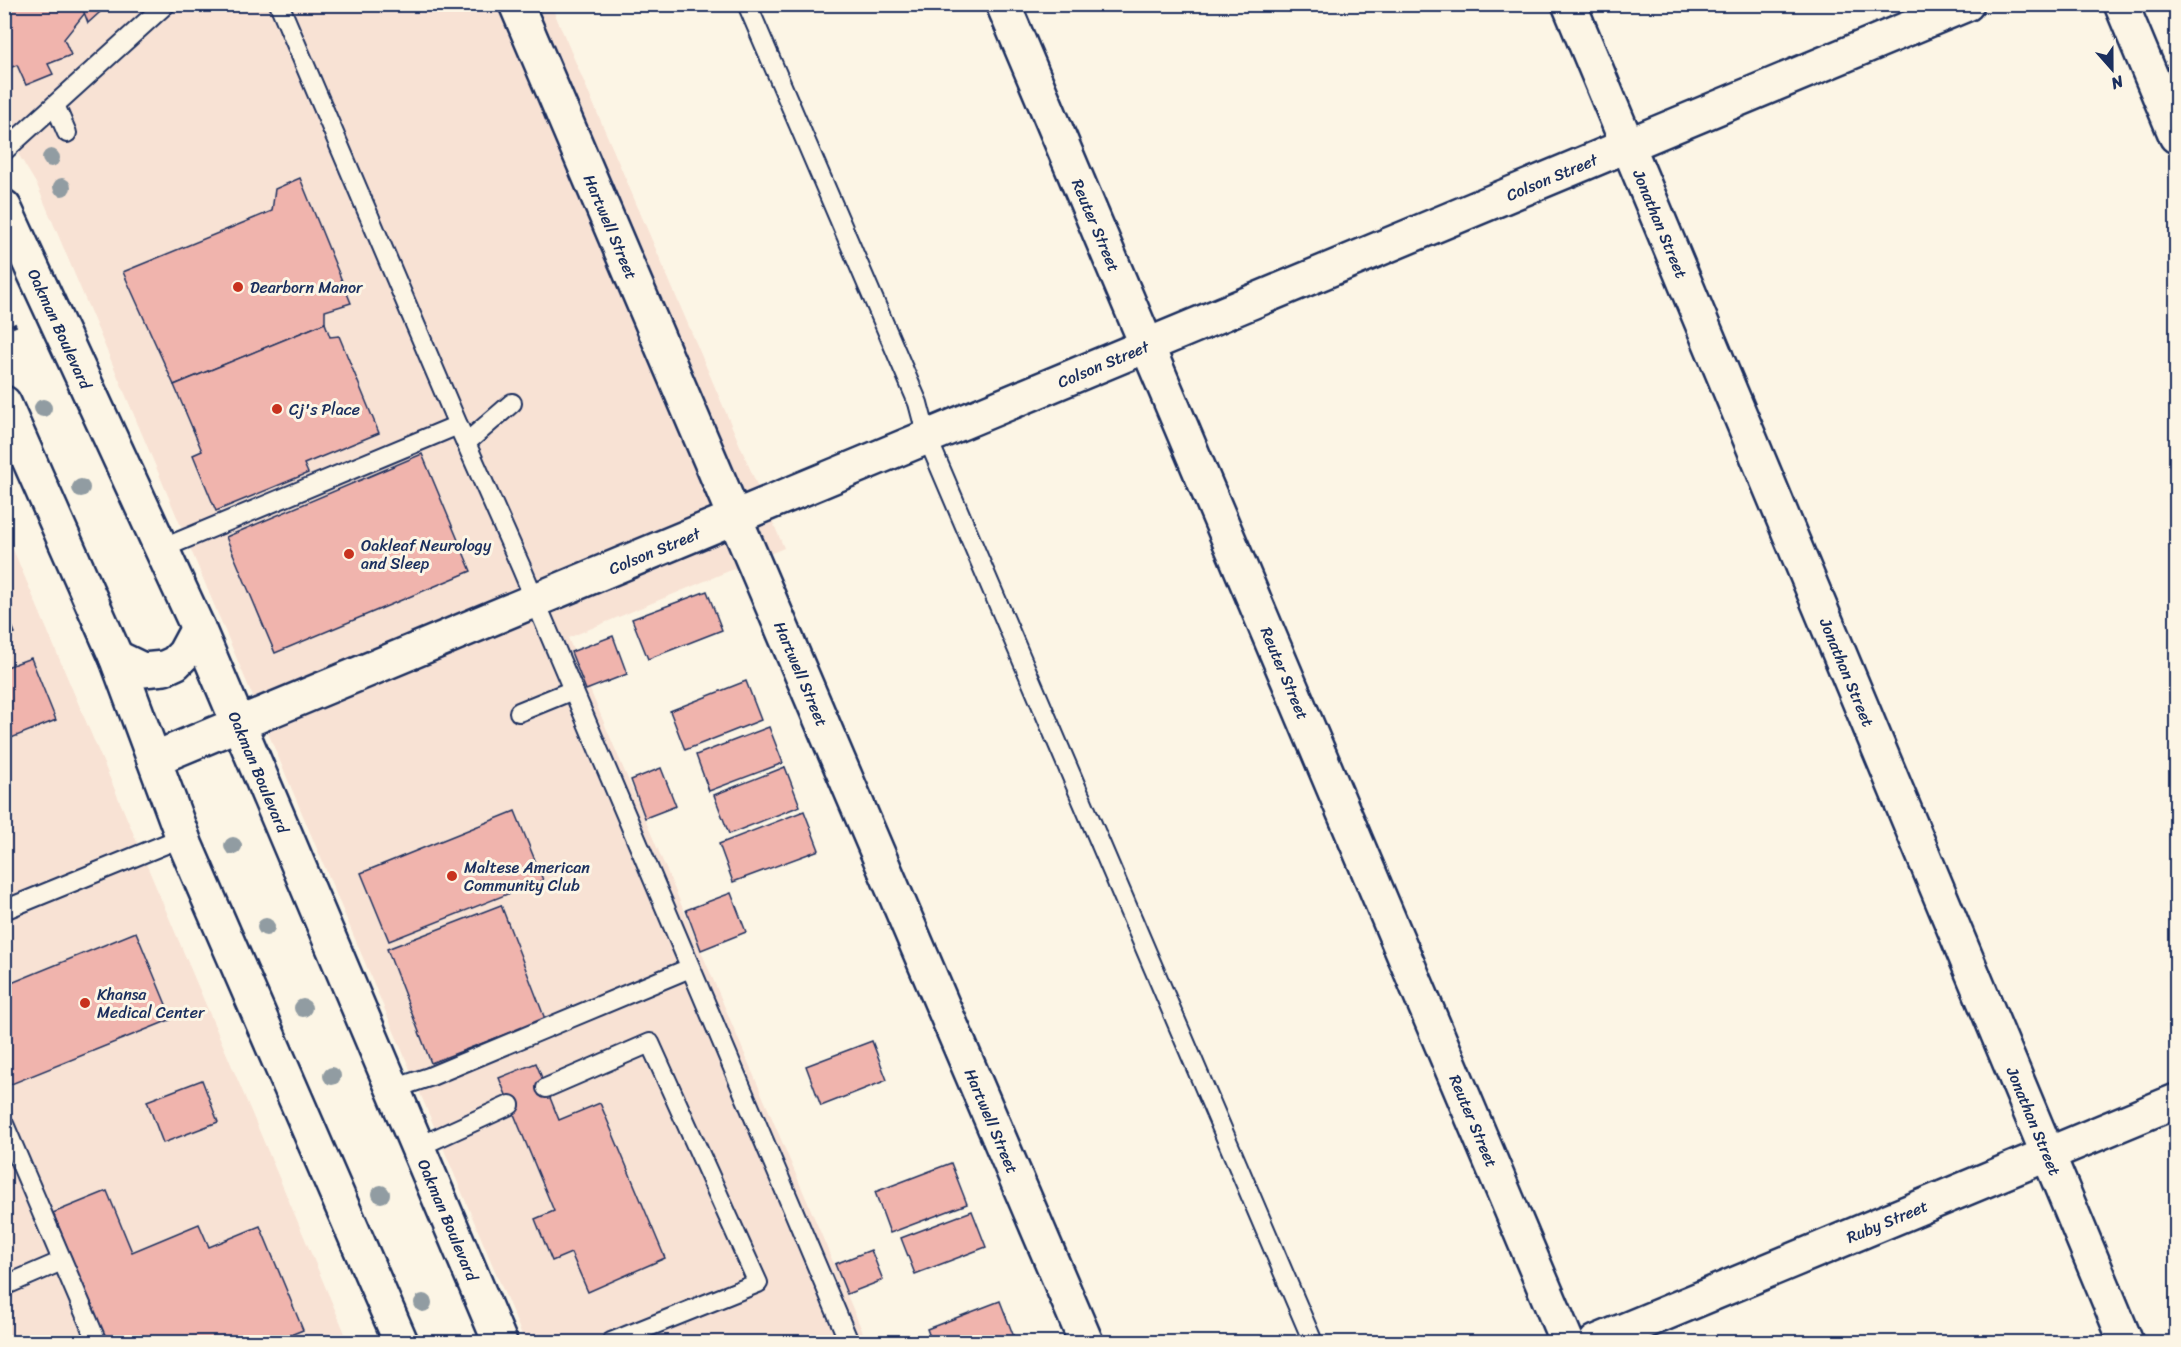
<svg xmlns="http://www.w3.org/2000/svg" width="2181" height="1347" viewBox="0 0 2181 1347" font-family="Sriracha,sans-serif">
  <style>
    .built { fill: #f8e2d4 }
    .building { fill: #f0b4ad; stroke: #1b2f5e; stroke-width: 1.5 }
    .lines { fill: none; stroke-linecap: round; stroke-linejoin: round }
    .service-casing { stroke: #1b2f5e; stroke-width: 22 }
    .minor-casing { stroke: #1b2f5e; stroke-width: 38 }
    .tertiary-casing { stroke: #1b2f5e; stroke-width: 38 }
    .path { stroke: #1b2f5e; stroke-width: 4; stroke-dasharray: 4.5 4.5; stroke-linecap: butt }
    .service { stroke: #fcf5e5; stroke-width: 18 }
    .minor { stroke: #fcf5e5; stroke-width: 33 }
    .tertiary { stroke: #fcf5e5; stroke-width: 33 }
    .tree { fill: #919ca2 }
    .poi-dot { fill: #c8321e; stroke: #fcf5e5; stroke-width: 2 }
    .labels { text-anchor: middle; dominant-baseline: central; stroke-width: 6; stroke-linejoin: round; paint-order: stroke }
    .street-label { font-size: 16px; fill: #1b2f5e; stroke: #fcf5e5 }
    .poi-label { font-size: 16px; fill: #1b2f5e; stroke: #fcf5e5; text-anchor: start }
  </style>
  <rect width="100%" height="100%" fill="#fcf5e5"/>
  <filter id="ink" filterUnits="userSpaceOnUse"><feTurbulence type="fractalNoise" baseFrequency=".0167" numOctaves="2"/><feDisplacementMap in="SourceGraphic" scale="12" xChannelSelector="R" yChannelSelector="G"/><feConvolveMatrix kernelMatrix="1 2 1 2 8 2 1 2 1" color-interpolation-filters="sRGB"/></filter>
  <g filter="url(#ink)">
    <g class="built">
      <polygon points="5,5 551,5 784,548 568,638 867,1342 525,1342 37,185 5,132"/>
      <polygon points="4,528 344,1331 347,1342 5,1342"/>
    </g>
    <g class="building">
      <polygon points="4,4 81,4 85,13 64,39 71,55 48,64 53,74 26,85 17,65 7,69 4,62"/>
      <polygon points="81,4 109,4 88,23"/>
      <polygon points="300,178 351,303 325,311 325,323 174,385 123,272 272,211 275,189"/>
      <polygon points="325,323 330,337 339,336 379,433 304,464 308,473 216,511 193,455 202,451 174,385"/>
      <polygon points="422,454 471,571 275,653 226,537"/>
      <polygon points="707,591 722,630 648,659 632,619"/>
      <polygon points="4,606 15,633 4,637"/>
      <polygon points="613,636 627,674 586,690 571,652"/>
      <polygon points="31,658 56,720 4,741 4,668"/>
      <polygon points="746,681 761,720 685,750 670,711"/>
      <polygon points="769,727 783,763 709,791 696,755"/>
      <polygon points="785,767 800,806 729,834 714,795"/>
      <polygon points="661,768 676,806 645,818 631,780"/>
      <polygon points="515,811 543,880 389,941 361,873"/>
      <polygon points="804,811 819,850 733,882 719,844"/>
      <polygon points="731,893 746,932 701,950 686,910"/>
      <polygon points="501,905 545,1019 431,1063 387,949"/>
      <polygon points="136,932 172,1019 4,1087 4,986"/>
      <polygon points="872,1041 887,1080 821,1106 806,1066"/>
      <polygon points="536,1063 559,1120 600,1103 665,1258 588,1292 571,1253 552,1261 535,1219 554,1211 499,1078"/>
      <polygon points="202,1080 218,1122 163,1143 147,1101"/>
      <polygon points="951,1163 967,1204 890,1233 875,1192"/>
      <polygon points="107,1191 132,1252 199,1224 209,1247 260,1226 303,1330 273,1342 106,1342 53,1213"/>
      <polygon points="972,1211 986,1247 915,1274 901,1238"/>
      <polygon points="871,1250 883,1280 847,1294 835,1264"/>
      <polygon points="1000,1301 1014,1337 999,1342 932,1342 927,1329"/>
    </g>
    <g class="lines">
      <defs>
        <g id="service">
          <polyline points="279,4 458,425 521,567 849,1342"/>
          <polyline points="747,4 918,403 927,437 1313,1342"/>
          <polyline points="55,105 67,133"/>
          <polyline points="4,151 166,4"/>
          <polyline points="466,443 512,403"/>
          <polyline points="161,549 458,425"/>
          <polyline points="519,712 573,690"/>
          <polyline points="4,910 183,837"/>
          <polyline points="546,1088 650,1043 758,1283 611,1342"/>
          <polyline points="393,1089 429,1077 690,968"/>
          <polyline points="4,1124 97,1342"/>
          <polyline points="418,1147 510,1105"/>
          <polyline points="4,1286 62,1261"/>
        </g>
        <g id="minor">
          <path id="s1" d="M516,4L1086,1342"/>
          <path id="s2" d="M1003,4L1567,1342"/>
          <path id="s3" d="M1569,4L2126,1342"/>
          <polyline points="2121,4 2176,136"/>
          <path id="s4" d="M154,759L1967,4"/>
          <path id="s5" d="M1596,1342L2176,1101"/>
        </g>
        <g id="tertiary">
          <path id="s6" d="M4,207L198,628L500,1342"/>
          <polyline points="4,403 116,657 186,846 401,1342"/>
          <polyline points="116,657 143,670 164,668 175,663 184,654 198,628"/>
        </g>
      </defs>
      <use href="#service" class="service-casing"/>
      <use href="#minor" class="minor-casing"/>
      <use href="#tertiary" class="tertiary-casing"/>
      <polyline class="path" points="4,330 20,323"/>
      <use href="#service" class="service"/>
      <use href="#minor" class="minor"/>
      <use href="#tertiary" class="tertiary"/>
    </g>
    <g class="tree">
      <circle cx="51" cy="158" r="9"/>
      <circle cx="62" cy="187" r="9"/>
      <circle cx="43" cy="408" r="9"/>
      <circle cx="81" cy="488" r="9"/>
      <circle cx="233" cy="846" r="9"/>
      <circle cx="266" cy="927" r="9"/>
      <circle cx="303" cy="1008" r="9"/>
      <circle cx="332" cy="1076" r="9"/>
      <circle cx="381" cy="1194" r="9"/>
      <circle cx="423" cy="1303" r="9"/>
    </g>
  </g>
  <g class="poi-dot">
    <circle cx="238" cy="287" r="6"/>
    <circle cx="277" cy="409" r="6"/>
    <circle cx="349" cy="554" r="6"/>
    <circle cx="452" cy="876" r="6"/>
    <circle cx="85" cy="1003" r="6"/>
  </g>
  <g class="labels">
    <g class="street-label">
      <text stroke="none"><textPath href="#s4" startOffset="1514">Colson Street</textPath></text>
      <text stroke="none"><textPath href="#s3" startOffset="238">Jonathan Street</textPath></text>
      <text stroke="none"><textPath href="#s1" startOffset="242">Hartwell Street</textPath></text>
      <text stroke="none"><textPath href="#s2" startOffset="240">Reuter Street</textPath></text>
      <text stroke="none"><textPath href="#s6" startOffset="134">Oakman Boulevard</textPath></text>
      <text stroke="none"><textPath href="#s4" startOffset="1028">Colson Street</textPath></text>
      <text stroke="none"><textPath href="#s4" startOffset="542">Colson Street</textPath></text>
      <text stroke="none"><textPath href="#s1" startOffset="728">Hartwell Street</textPath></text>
      <text stroke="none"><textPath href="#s2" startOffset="726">Reuter Street</textPath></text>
      <text stroke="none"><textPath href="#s3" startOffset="724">Jonathan Street</textPath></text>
      <text stroke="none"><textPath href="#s6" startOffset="620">Oakman Boulevard</textPath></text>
      <text stroke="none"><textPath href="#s1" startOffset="1214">Hartwell Street</textPath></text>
      <text stroke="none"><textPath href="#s2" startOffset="1212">Reuter Street</textPath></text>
      <text stroke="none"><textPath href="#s3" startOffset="1210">Jonathan Street</textPath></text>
      <text stroke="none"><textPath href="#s6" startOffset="1106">Oakman Boulevard</textPath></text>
      <text stroke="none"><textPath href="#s5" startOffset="315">Ruby Street</textPath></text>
    </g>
    <g class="poi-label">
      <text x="250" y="287">Dearborn Manor</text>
      <text x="289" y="409">Cj's Place</text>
      <text x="361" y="545">Oakleaf Neurology<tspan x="361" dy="18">and Sleep</tspan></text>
      <text x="464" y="867">Maltese American<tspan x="464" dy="18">Community Club</tspan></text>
      <text x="97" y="994">Khansa<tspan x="97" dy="18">Medical Center</tspan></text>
    </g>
  </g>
  <rect width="2181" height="1347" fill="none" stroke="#fcf5e5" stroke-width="24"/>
  <rect x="12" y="12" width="2157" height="1323" fill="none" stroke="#1b2f5e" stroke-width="2" filter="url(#ink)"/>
  <g transform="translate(2112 69) rotate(159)" stroke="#fcf5e5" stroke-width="4.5" paint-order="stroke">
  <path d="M0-4.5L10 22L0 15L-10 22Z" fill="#1b2f5e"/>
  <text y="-9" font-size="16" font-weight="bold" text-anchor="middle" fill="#1b2f5e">N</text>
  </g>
</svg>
